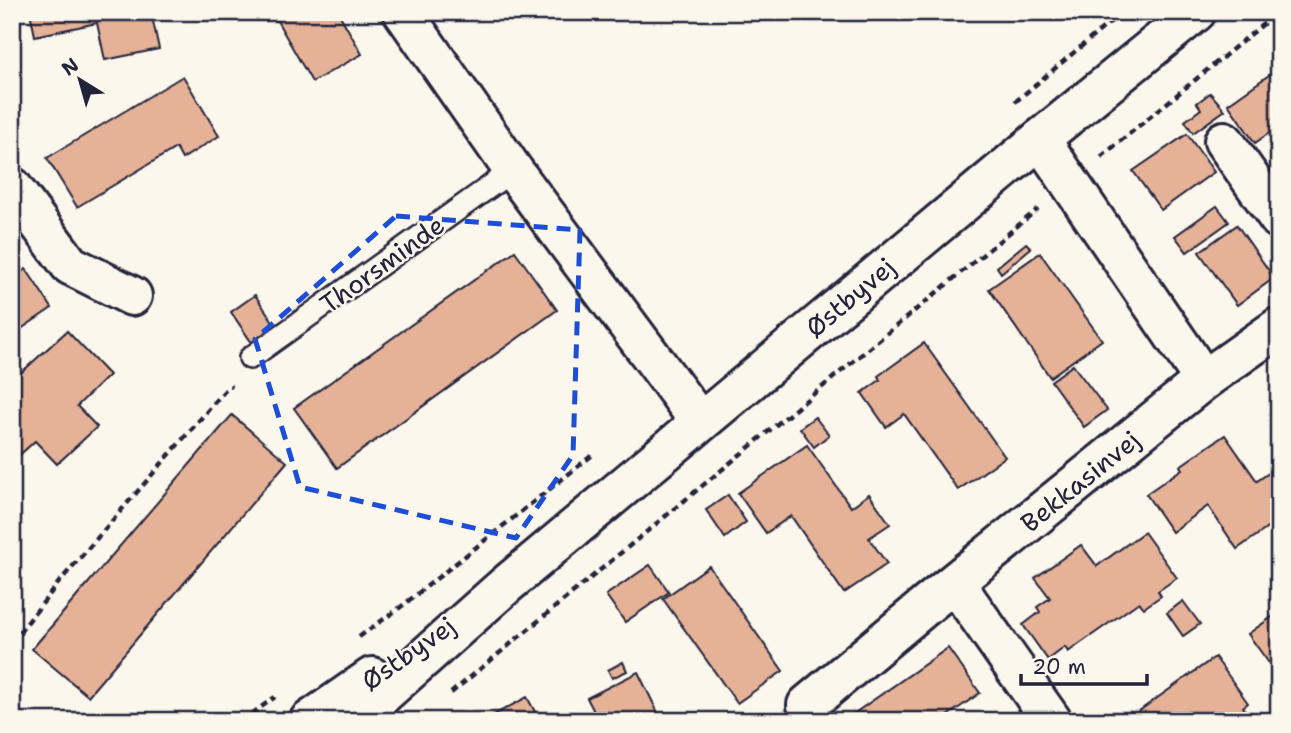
<svg xmlns="http://www.w3.org/2000/svg" width="1291" height="733" viewBox="0 0 1291 733" font-family="'Shantell Sans',sans-serif">
  <style>
    .building { fill: #e5b297; stroke: #22223b; stroke-width: 2 }
    .lines { fill: none; stroke-linecap: round; stroke-linejoin: round }
    .service-casing { stroke: #22223b; stroke-width: 26 }
    .minor-casing { stroke: #22223b; stroke-width: 44 }
    .tertiary-casing { stroke: #22223b; stroke-width: 44 }
    .path { stroke: #22223b; stroke-width: 4.5; stroke-dasharray: 7 5; stroke-linecap: butt }
    .service { stroke: #fbf7ec; stroke-width: 21 }
    .minor { stroke: #fbf7ec; stroke-width: 38 }
    .tertiary { stroke: #fbf7ec; stroke-width: 38 }
    .marked { fill: none; stroke: #1d4ed8; stroke-width: 5; stroke-dasharray: 14 9; stroke-linejoin: round }
    .labels { text-anchor: middle; dominant-baseline: central; stroke-width: 5; stroke-linejoin: round; paint-order: stroke }
    .street-label { font-size: 26px; fill: #22223b; stroke: #fbf7ec }
  </style>
  <rect width="100%" height="100%" fill="#fbf7ec"/>
  <filter id="ink" filterUnits="userSpaceOnUse"><feTurbulence type="fractalNoise" baseFrequency=".0143" numOctaves="2"/><feDisplacementMap in="SourceGraphic" scale="14" xChannelSelector="R" yChannelSelector="G"/><feConvolveMatrix kernelMatrix="1 2 1 2 8 2 1 2 1" color-interpolation-filters="sRGB"/></filter>
  <g filter="url(#ink)">
    <g class="building">
      <polygon points="30,12 151,12 159,49 105,60 97,23 35,36"/>
      <polygon points="272,12 338,12 362,54 312,82"/>
      <polygon points="1279,68 1279,126 1255,143 1228,104"/>
      <polygon points="183,76 219,136 182,159 176,148 77,207 47,158"/>
      <polygon points="1210,93 1225,110 1193,133 1185,121 1201,109 1197,103"/>
      <polygon points="1187,134 1214,172 1161,210 1133,171"/>
      <polygon points="1217,206 1229,222 1187,252 1175,236"/>
      <polygon points="1237,225 1274,278 1237,305 1199,252"/>
      <polygon points="1026,243 1031,248 1001,273 997,267"/>
      <polygon points="515,251 557,310 337,468 294,408"/>
      <polygon points="1040,253 1102,340 1050,377 989,289"/>
      <polygon points="26,269 52,308 12,335 12,278"/>
      <polygon points="255,295 278,329 254,346 231,312"/>
      <polygon points="67,331 109,375 77,406 97,427 57,464 35,441 12,462 12,381"/>
      <polygon points="924,343 1005,457 958,490 904,414 886,427 862,393 880,380 878,376"/>
      <polygon points="1073,365 1107,410 1084,427 1051,381"/>
      <polygon points="232,415 287,462 88,696 32,649"/>
      <polygon points="815,417 829,435 814,447 800,428"/>
      <polygon points="1225,435 1257,481 1276,468 1279,472 1279,520 1237,549 1208,506 1172,532 1146,494 1182,469 1180,466"/>
      <polygon points="807,445 851,507 869,494 890,524 869,538 887,564 844,593 791,516 766,533 738,493"/>
      <polygon points="728,495 746,522 725,538 706,510"/>
      <polygon points="1144,532 1177,578 1158,591 1161,596 1144,608 1139,602 1068,652 1065,647 1048,660 1023,625 1040,612 1037,607 1050,598 1035,578 1081,545 1097,566"/>
      <polygon points="650,565 669,592 625,622 606,595"/>
      <polygon points="709,566 783,671 737,703 663,599"/>
      <polygon points="1183,601 1200,624 1183,636 1167,613"/>
      <polygon points="1279,612 1279,677 1248,634"/>
      <polygon points="948,648 980,693 940,721 852,721 849,717"/>
      <polygon points="1215,657 1248,703 1243,707 1253,721 1125,721"/>
      <polygon points="623,662 627,671 612,678 608,670"/>
      <polygon points="638,672 662,721 599,721 587,698"/>
      <polygon points="527,697 540,721 492,721 490,717"/>
    </g>
    <g class="lines">
      <defs>
        <polyline id="service" points="250,358 513,170"/>
        <g id="minor">
          <polyline points="403,12 513,170 700,422"/>
          <polyline points="1040,139 1204,380"/>
          <polyline points="1224,141 1279,219"/>
          <polyline points="12,187 70,265 132,296"/>
          <polyline points="955,583 1052,721"/>
          <polyline points="807,705 929,603 1204,380 1279,327"/>
        </g>
        <g id="tertiary">
          <polyline points="309,721 372,677"/>
          <polyline points="353,721 506,585 1040,139 1196,12"/>
        </g>
      </defs>
      <use href="#service" class="service-casing"/>
      <use href="#minor" class="minor-casing"/>
      <use href="#tertiary" class="tertiary-casing"/>
      <g class="path">
        <polyline points="1015,102 1122,12"/>
        <polyline points="1101,157 1278,12"/>
        <polyline points="359,637 402,606 595,453"/>
        <polyline points="12,642 60,581 228,387 232,386"/>
        <polyline points="451,693 1038,209"/>
        <polyline points="242,721 275,697"/>
      </g>
      <use href="#service" class="service"/>
      <use href="#minor" class="minor"/>
      <use href="#tertiary" class="tertiary"/>
    </g>
  </g>
  <path class="marked" d="M396,216L580,230L573,455L516,538L300,487L255,339Z"/>
  <g class="labels">
    <g class="street-label">
      <text transform="translate(382 264) rotate(-36)">Thorsminde</text>
      <text transform="translate(850 297) rotate(-40)">Østbyvej</text>
      <text transform="translate(1080 481) rotate(-39)">Bekkasinvej</text>
      <text transform="translate(408 653) rotate(-35)">Østbyvej</text>
    </g>
  </g>
  <rect width="1291" height="733" fill="none" stroke="#fbf7ec" stroke-width="42"/>
  <rect x="21" y="21" width="1249" height="691" fill="none" stroke="#22223b" stroke-width="2.5" filter="url(#ink)"/>
  <g transform="translate(80 80) rotate(323)" stroke="#fbf7ec" stroke-width="5" paint-order="stroke">
  <path d="M0-5L12 26L0 18L-12 26Z" fill="#22223b"/>
  <text y="-10" font-size="19" font-weight="bold" text-anchor="middle" fill="#22223b">N</text>
  </g>
  <path d="M1021 674v10h126v-10" fill="none" stroke="#22223b" stroke-width="3.5"/>
  <text x="1032" y="674" font-size="21" fill="#22223b" stroke="#fbf7ec" stroke-width="5" paint-order="stroke">20 m</text>
</svg>
